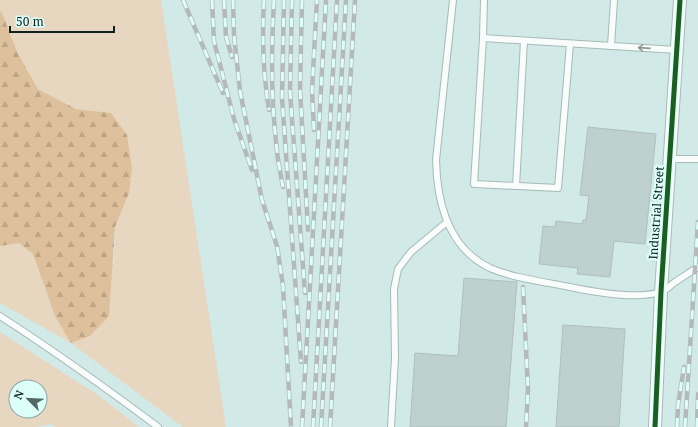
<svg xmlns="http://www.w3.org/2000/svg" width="698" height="427" viewBox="0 0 698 427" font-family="'Noto Serif',serif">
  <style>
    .grass { fill: #e7d7c0; fill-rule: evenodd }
    .forest { fill: url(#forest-firs) }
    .building { fill: #bed1ce; stroke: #aec0be }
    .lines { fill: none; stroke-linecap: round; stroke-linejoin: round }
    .service-casing { stroke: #a7bab8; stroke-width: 8 }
    .minor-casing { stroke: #a7bab8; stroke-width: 14 }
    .service { stroke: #f8fcfb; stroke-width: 6 }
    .minor { stroke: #f8fcfb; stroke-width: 12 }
    .rail-casing { stroke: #b4baba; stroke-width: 4.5 }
    .rail { stroke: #dcfffa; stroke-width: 3; stroke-dasharray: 9; stroke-linecap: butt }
    .cycleway-casing { stroke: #dcfffa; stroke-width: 8 }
    .cycleway { stroke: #1b5e20; stroke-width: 5 }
    .oneway { stroke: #8f9998 }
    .labels { text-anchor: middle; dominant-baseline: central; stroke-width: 4; stroke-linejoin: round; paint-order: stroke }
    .street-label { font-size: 12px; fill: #0f201e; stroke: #dcfffa }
  </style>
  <defs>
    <pattern id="forest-firs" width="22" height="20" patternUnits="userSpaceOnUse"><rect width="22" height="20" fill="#dec09c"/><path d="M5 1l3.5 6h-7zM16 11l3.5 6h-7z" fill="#bda586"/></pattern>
  </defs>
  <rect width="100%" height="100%" fill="#d2eae7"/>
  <g class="grass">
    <polygon points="0,0 161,0 226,427 183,427 71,343 0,303 0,246 19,243 33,254 55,316 114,264 115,227 129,193 111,113 76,109 38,89 18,54 2,13 0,11"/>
    <path d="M0,332L98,395L139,427H56L50,424L35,427H0ZM16,387H40V411H16Z"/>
  </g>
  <polygon class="forest" points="0,11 2,13 18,54 38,89 76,109 111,113 127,135 132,168 129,193 115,227 109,316 90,336 71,343 55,316 33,254 19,243 0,246"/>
  <g class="building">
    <polygon points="588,127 656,134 645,244 614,241 610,277 577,274 578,268 539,264 543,226 555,227 556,221 582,224 583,220 586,220 589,196 580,195"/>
    <polygon points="464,278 517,282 506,427 410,427 415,353 458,356"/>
    <polygon points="563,325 625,329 619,427 556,427"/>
  </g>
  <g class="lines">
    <defs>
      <g id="service">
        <path d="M453,0L436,160C437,203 448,248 490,268C513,278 545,282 570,287C594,292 637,300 660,292C666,291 671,285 675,282C683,277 690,272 698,267"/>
        <polyline points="484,0 483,38 677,50"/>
        <polyline points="483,38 474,184 558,188 570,44"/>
        <polyline points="611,46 614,0"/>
        <polyline points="670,159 698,159"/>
        <polyline points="516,186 524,41"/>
        <path d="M0,316C54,351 106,388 158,427"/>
        <polyline points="391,427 395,358 394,289 398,269 411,252 447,222"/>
      </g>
      <polyline id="minor" points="655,427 661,292 680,0"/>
    </defs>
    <use href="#service" class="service-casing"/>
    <use href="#minor" class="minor-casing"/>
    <use href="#service" class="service"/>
    <use href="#minor" class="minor"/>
    <defs>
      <g id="rail">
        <polyline points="183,0 223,93"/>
        <polyline points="212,0 214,41 234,119 252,170"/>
        <polyline points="224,0 226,37 232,57"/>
        <polyline points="233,0 234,35 240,91 262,200 277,246 283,286 291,427"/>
        <path d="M264,0C262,37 263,74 269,110"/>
        <path d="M274,0C271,50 271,101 277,151C278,163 281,175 283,187"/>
        <polyline points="284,0 282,98 301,362"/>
        <polyline points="292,0 290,92 305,293"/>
        <polyline points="302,0 300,89 308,230"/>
        <polyline points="314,130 312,90 317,0"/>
        <polyline points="523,287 528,389 526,427"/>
        <polyline points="302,427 326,0"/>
        <polyline points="313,427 337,0"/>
        <polyline points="321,427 346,0"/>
        <polyline points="330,427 355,0"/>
        <polyline points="677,427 678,405 684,367"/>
        <polyline points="685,427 698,222"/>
        <polyline points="697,427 698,394"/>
      </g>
    </defs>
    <use href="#rail" class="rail-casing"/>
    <use href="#rail" class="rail"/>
    <defs>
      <polyline id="cycleway" points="655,427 661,292 680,0"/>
    </defs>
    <use href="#cycleway" class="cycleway-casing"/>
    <use href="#cycleway" class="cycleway"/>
  </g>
  <defs><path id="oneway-shaft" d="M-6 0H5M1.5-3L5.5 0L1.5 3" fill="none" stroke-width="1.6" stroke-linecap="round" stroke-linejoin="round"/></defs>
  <use class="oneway" href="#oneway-shaft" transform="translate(644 48) rotate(-176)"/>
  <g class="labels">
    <g class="street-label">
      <text transform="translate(656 213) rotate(-86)">Industrial Street</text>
    </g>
  </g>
  <g transform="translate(28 399) rotate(294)"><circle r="19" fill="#dcfffa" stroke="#8aa6a2"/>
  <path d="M0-3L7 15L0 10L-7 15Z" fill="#536764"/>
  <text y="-6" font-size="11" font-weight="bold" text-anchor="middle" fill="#0f201e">N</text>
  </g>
  <path d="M10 26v6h104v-6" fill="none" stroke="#0f201e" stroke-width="2"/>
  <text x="16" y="26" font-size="12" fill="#0f201e" stroke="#dcfffa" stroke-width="3" paint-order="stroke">50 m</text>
</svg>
